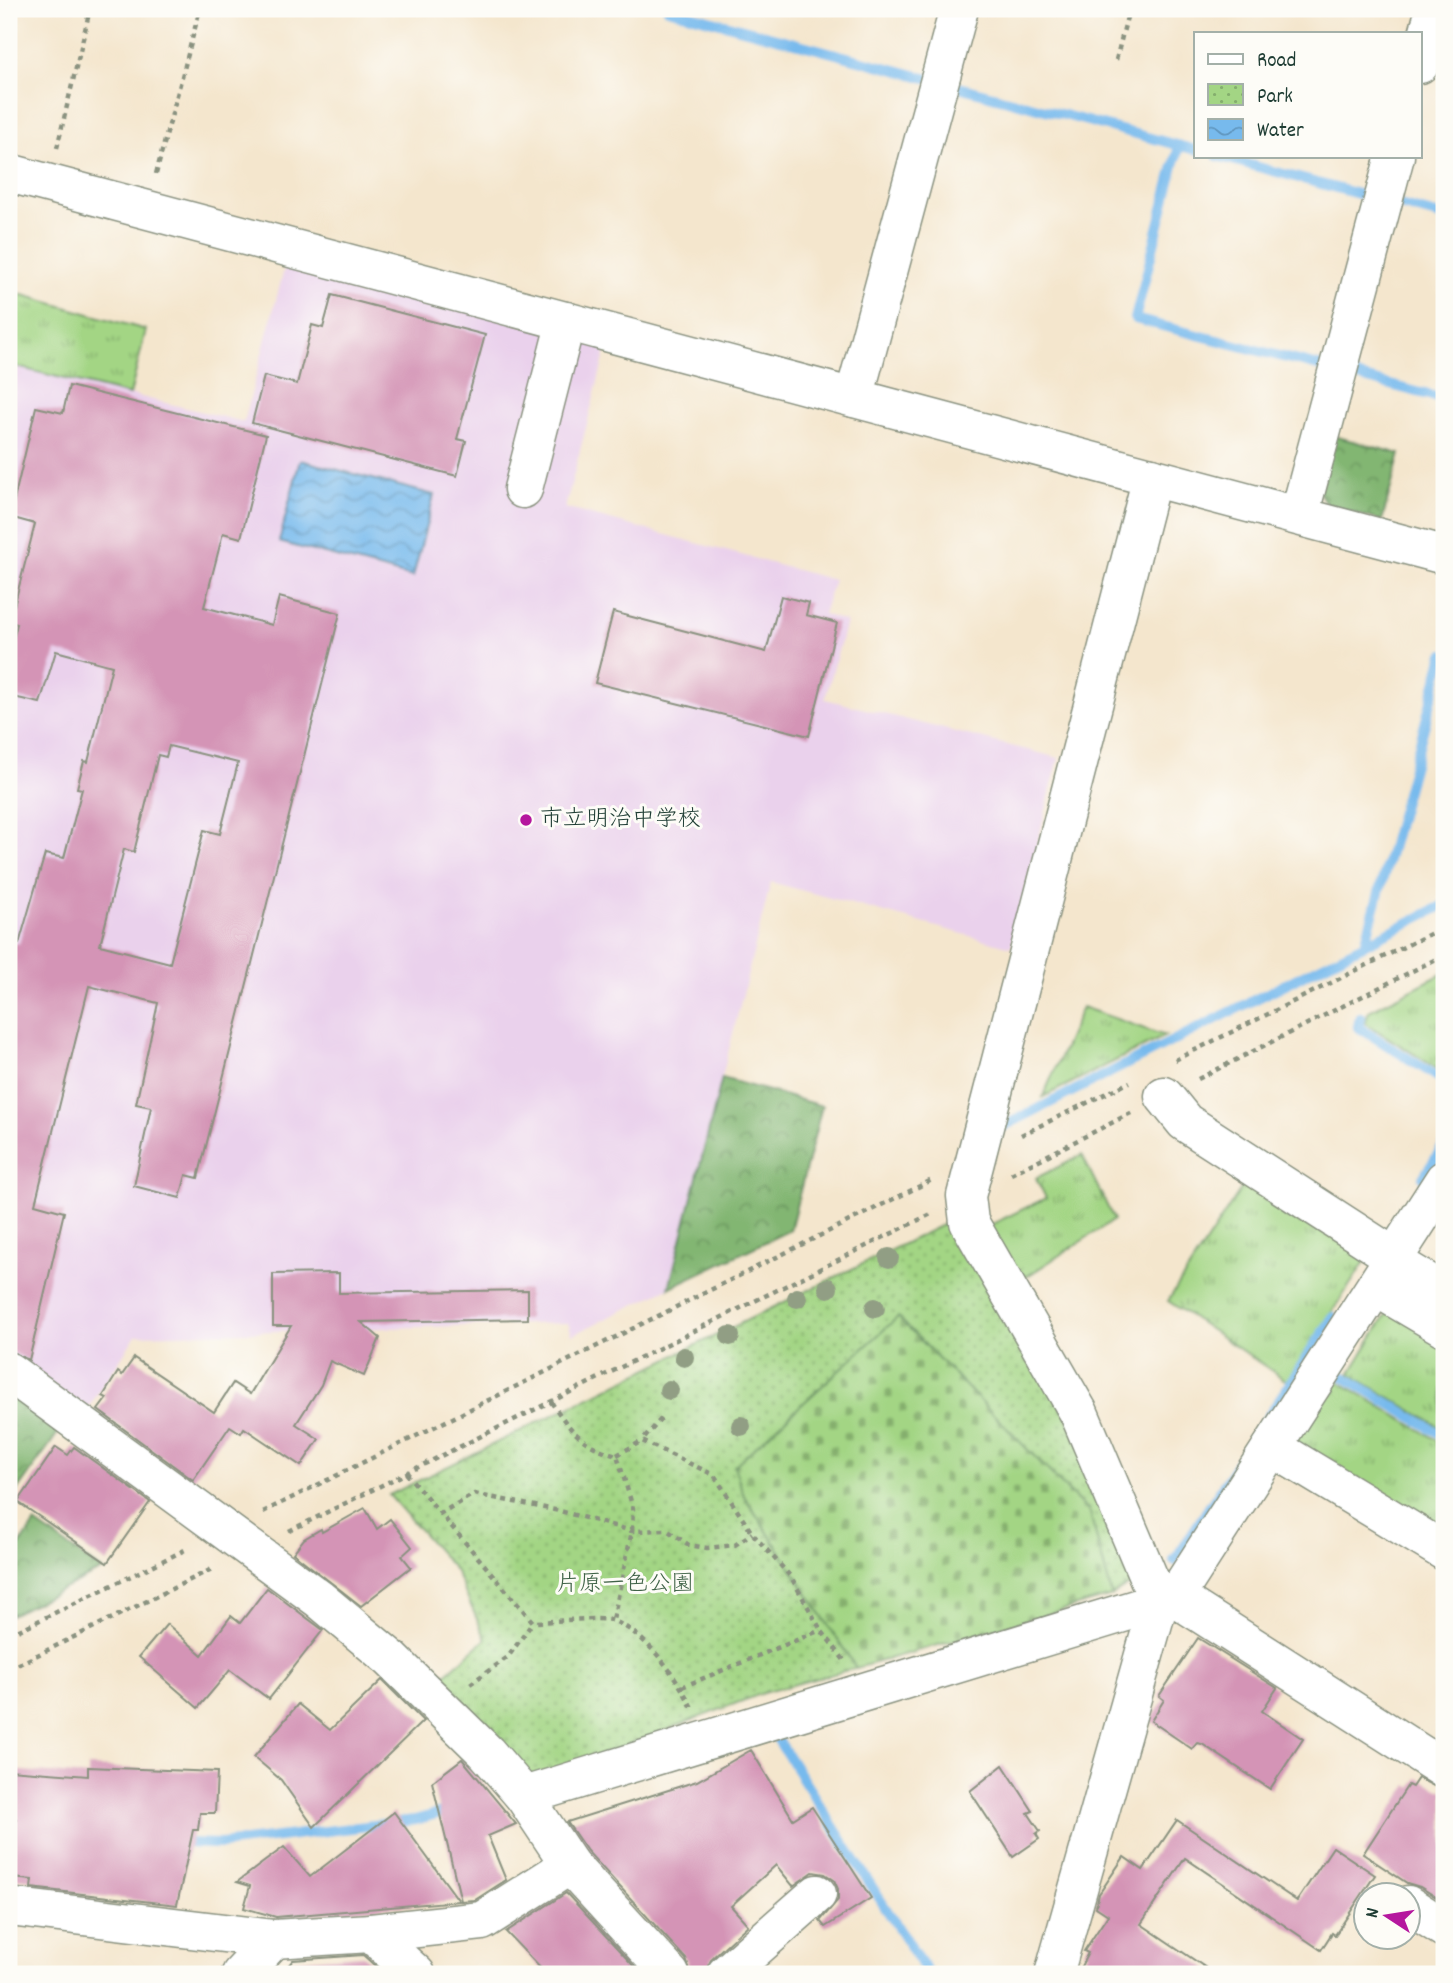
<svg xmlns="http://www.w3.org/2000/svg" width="1453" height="1983" viewBox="0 0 1453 1983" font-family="Dekko,'Klee One',sans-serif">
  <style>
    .built { fill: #ead1ec }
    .grass { fill: url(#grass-tufts); stroke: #61895c; stroke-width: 2 }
    .forest { fill: url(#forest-crowns); stroke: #507a53; stroke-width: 2 }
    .cemetery { fill: url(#cemetery-stones); stroke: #61895c; stroke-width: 2 }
    .park { fill: url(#park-dots); stroke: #61895c; stroke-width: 2 }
    .water { fill: url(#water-waves); stroke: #4b7c90; stroke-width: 2 }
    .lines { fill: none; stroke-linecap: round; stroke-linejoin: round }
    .stream { stroke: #77baed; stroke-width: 10 }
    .building { fill: #d494b6; fill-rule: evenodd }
    .minor-casing { stroke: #8a9280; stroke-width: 41 }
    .path { stroke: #8a9280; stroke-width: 4.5; stroke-dasharray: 5 5; stroke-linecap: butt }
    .minor { stroke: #fff; stroke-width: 38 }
    .tree { fill: #919e84 }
    .poi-dot { fill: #b5179e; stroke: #fdfcf7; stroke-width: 2.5 }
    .labels { text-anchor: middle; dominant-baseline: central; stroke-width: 6; stroke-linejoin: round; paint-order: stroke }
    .poi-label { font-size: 23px; fill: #1f3d34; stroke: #fdfcf7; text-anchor: start }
    .park-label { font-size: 23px; fill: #406348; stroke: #fdfcf7 }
  </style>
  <defs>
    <pattern id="grass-tufts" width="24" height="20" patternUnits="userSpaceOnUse" patternTransform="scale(1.75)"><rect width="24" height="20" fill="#a3d584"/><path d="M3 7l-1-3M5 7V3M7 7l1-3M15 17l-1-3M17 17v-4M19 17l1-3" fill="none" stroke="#84ae6d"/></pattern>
    <pattern id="forest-crowns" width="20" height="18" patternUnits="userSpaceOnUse" patternTransform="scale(1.75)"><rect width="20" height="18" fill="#82b672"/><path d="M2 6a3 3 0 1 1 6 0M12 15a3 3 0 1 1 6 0" fill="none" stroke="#6a955e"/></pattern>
    <pattern id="cemetery-stones" width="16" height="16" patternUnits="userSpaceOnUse" patternTransform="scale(1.75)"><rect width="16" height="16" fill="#a3d584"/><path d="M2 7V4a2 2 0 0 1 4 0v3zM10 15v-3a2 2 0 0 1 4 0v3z" fill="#84ae6d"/></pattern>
    <pattern id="park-dots" width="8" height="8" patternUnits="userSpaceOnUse" patternTransform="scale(1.75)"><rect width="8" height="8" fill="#a3d584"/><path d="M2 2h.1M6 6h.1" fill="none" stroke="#84ae6d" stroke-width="1.8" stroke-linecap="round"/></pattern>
    <pattern id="water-waves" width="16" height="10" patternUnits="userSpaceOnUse" patternTransform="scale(1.75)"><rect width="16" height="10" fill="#77baed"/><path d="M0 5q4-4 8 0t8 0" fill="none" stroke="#6198c1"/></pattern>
  </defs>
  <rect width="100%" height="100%" fill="#fdfcf7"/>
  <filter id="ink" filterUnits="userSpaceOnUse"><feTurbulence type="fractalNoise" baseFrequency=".0143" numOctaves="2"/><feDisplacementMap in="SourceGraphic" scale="14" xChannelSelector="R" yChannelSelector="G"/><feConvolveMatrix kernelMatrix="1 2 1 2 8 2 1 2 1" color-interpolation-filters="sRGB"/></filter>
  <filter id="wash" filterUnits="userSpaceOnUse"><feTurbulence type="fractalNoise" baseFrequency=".00686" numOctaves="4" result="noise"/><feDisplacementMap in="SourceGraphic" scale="28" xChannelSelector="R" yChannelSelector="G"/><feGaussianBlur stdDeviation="1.57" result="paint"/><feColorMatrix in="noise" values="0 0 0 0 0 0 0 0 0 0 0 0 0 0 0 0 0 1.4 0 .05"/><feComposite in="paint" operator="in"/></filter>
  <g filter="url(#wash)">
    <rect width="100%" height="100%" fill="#f4e6cd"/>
    <polygon class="built" points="286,262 607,347 565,508 834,580 823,614 846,622 825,699 1059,758 1011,947 771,882 669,1288 572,1335 568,1323 136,1335 83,1416 9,1361 9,365 244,422"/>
    <g class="grass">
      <polygon points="9,291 146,330 130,395 9,365"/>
      <polygon points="1444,973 1444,1073 1365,1023 1369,1011"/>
      <polygon points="1082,1007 1165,1036 1043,1097"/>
      <polygon points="1082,1155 1114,1220 1018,1282 986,1227 1046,1198 1036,1178"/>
      <polygon points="1250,1175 1370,1254 1287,1381 1168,1301"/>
      <polygon points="1391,1307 1444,1340 1442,1428 1350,1374"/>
      <polygon points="1333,1378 1444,1444 1444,1540 1297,1452 1295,1434"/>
    </g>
    <g class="forest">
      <polygon points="1334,436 1400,454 1382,521 1327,505 1319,492"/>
      <polygon points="722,1078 822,1106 790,1230 669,1288"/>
      <polygon points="9,1383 63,1426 12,1498 9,1498"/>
      <polygon points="35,1523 102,1570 9,1616 9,1561"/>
    </g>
    <polygon class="cemetery" points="898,1316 1090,1513 1112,1596 856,1668 744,1496 733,1466"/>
    <polygon class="park" points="948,1222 1067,1416 1136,1581 1112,1596 1090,1513 898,1317 734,1466 744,1496 856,1668 766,1692 529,1782 434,1684 486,1639 455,1570 389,1495"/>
    <polygon class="water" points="300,460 434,495 413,577 279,542"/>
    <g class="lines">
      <g class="stream">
        <polyline points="668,9 926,78"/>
        <polyline points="955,86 1196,150"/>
        <polyline points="1179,146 1135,319 1326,368"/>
        <polyline points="1217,156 1373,198"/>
        <polyline points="1396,204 1444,217"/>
        <polyline points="1352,375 1444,399"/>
        <polyline points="1365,944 1444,905"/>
        <polyline points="1360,1017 1358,1027 1444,1081"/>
        <polyline points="1004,1126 1365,944 1444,654"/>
        <polyline points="1423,1178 1444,1145"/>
        <polyline points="1341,1375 1444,1436"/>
        <polyline points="1174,1561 1333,1317"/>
        <polyline points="776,1737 928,1974"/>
        <polyline points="179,1843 222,1844 415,1820 451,1810"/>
      </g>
    </g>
    <g id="blocks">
      <g class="building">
        <polygon points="332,295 485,335 457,439 466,441 457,476 252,423 264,376 297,384 312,325 323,328"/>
        <path d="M69,386L266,435L241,538L223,533L204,607L272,625L279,597L340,613L198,1178L186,1175L180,1198L134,1186L151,1107L136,1104L158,1003L89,986L35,1204L64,1212L29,1360L9,1351V942L19,944L45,854L64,858L82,789L77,788L84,761L88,762L112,666L56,651L40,703L9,696V656L17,624L10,622L35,524L10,517L36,407L63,413ZM169,746L238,763L220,834L204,830L170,963L100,945L124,849L134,852L158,755L166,757Z"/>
        <polygon points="781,596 809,603 806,615 837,623 809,736 595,683 613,612 766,652"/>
        <polygon points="339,1273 339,1293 528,1290 528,1319 361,1322 380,1338 364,1376 330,1361 321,1385 296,1424 319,1439 301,1466 244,1428 241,1433 230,1426 193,1480 98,1410 107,1398 103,1396 118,1372 122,1375 134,1358 214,1412 233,1383 250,1394 291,1326 273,1326 273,1274"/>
        <polygon points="56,1447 68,1455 74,1447 150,1502 107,1563 18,1502"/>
        <polygon points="365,1508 377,1529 390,1519 412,1547 402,1556 411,1567 361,1606 293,1553 304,1539 321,1529 322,1532"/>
        <polygon points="267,1588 323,1630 269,1699 230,1670 198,1708 139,1657 167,1624 202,1655 231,1616 240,1623"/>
        <polygon points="1198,1638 1277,1688 1262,1711 1303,1739 1270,1789 1202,1744 1197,1743 1192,1749 1151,1721 1164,1700 1159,1696"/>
        <polygon points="382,1680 423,1721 314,1827 281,1780 254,1757 298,1704 330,1730"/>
        <polygon points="751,1750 793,1819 812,1807 871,1898 825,1927 820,1921 838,1900 838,1889 834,1880 825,1874 813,1872 793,1886 776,1865 731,1906 748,1925 712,1958 704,1974 691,1974 686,1959 587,1851 567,1822 697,1781"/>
        <polygon points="462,1759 516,1824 488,1836 506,1880 475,1900 461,1901 432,1782"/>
        <polygon points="1003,1765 1033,1811 1028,1813 1040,1831 1036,1834 1039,1839 1013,1857 970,1791"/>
        <polygon points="88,1767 217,1772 215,1813 200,1813 198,1830 193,1830 177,1905 31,1888 32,1880 12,1878 16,1819 9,1818 9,1770 88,1776"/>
        <polygon points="1418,1778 1444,1791 1444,1902 1420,1887 1407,1883 1363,1854 1408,1785 1412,1787"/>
        <polygon points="394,1812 459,1901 276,1917 244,1908 250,1886 237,1882 284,1847 310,1877"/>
        <polygon points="1177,1820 1297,1901 1333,1847 1375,1875 1335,1935 1332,1933 1321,1950 1185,1858 1141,1924 1215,1974 1077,1974 1088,1953 1084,1951 1108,1915 1096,1907 1099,1894 1124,1857 1143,1870"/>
        <polygon points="566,1893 641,1974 546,1974 506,1932"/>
        <polygon points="363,1955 384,1974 281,1974 293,1960"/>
      </g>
    </g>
  </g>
  <g filter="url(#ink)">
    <use href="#blocks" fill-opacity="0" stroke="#8a9280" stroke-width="2"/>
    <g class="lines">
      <defs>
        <g id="minor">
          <polyline points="1420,64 1435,9"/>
          <polyline points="9,173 1444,555"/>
          <polyline points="854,398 959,9"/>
          <polyline points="523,489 566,321"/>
          <polyline points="1299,516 1395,156"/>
          <polyline points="1164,1096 1185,1122 1394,1257"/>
          <polyline points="1392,1261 1444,1292"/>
          <polyline points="1376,1287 1444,1327"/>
          <polyline points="9,1372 319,1599 391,1659 487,1753 524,1796 570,1865 670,1974"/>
          <polyline points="1272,1447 1444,1551"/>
          <polyline points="1175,1597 1444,1769"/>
          <polyline points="524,1796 1175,1597 1444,1180"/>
          <polyline points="1408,1905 1444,1928"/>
          <polyline points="9,1907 274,1939 371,1933 416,1974"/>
          <polyline points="371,1933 482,1921 570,1865"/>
          <polyline points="241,1974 274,1939"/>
          <polyline points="726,1974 817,1894"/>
          <polyline points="1054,1974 1159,1602 1079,1413 969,1222 966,1196 1152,477"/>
        </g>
      </defs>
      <use href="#minor" class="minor-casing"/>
      <g class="path">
        <polyline points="1116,60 1129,9"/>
        <polyline points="57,148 90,9"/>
        <polyline points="156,174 200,9"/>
        <polyline points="1175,1060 1444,927"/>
        <polyline points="1198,1079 1444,955"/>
        <polyline points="1021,1135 1130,1082"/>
        <polyline points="1011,1174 1131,1113"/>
        <path d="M551,1402C572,1432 581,1445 617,1455L633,1508L632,1531L613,1620"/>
        <polyline points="661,1419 642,1441 714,1475 752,1533 791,1577 821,1630 844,1660"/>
        <polyline points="617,1455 642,1441"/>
        <path d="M406,1473L533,1622C549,1622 603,1616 614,1621C647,1635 677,1676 692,1708"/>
        <polyline points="263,1512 932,1180"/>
        <polyline points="439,1514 474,1494 560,1511 632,1531 667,1530 689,1545 707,1548 735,1545 752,1533"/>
        <polyline points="289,1531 931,1214"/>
        <polyline points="9,1635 189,1548"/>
        <polyline points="9,1669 212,1569"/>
        <polyline points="470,1684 508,1657 533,1622"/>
        <polyline points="682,1687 821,1630"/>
      </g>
      <use href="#minor" class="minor"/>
    </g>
    <g class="tree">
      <circle cx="889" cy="1258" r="10"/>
      <circle cx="828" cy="1288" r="10"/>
      <circle cx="797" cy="1298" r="10"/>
      <circle cx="875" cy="1308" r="10"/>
      <circle cx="730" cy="1336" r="10"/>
      <circle cx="684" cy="1357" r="10"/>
      <circle cx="669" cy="1390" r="10"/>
      <circle cx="741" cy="1426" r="10"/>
    </g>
  </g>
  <circle class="poi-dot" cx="526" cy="820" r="7"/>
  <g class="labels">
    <g class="poi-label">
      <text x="540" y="820">市立明治中学校</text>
    </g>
    <g class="park-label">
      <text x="625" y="1585">片原一色公園</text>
    </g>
  </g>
  <rect width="1453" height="1983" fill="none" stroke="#fdfcf7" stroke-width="35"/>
  <rect x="1194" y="32" width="228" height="126" fill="#fdfcf7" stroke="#a4b0a9" stroke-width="2"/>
  <rect x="1208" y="54" width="35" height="10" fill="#ffffff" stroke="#a4b0a9" stroke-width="2"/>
  <text x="1257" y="66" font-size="21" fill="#1f3d34">Road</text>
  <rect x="1208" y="84" width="35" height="21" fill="url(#park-dots)" stroke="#a4b0a9" stroke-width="2"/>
  <text x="1257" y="102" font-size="21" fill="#1f3d34">Park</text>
  <rect x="1208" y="119" width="35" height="21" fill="url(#water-waves)" stroke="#a4b0a9" stroke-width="2"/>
  <text x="1257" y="136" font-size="21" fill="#1f3d34">Water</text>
  <g transform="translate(1387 1916) rotate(282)"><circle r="33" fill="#fdfcf7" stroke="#a4b0a9" stroke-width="2"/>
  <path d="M0-5L12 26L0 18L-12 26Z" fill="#b5179e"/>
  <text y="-10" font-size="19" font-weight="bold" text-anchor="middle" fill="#1f3d34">N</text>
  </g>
</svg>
